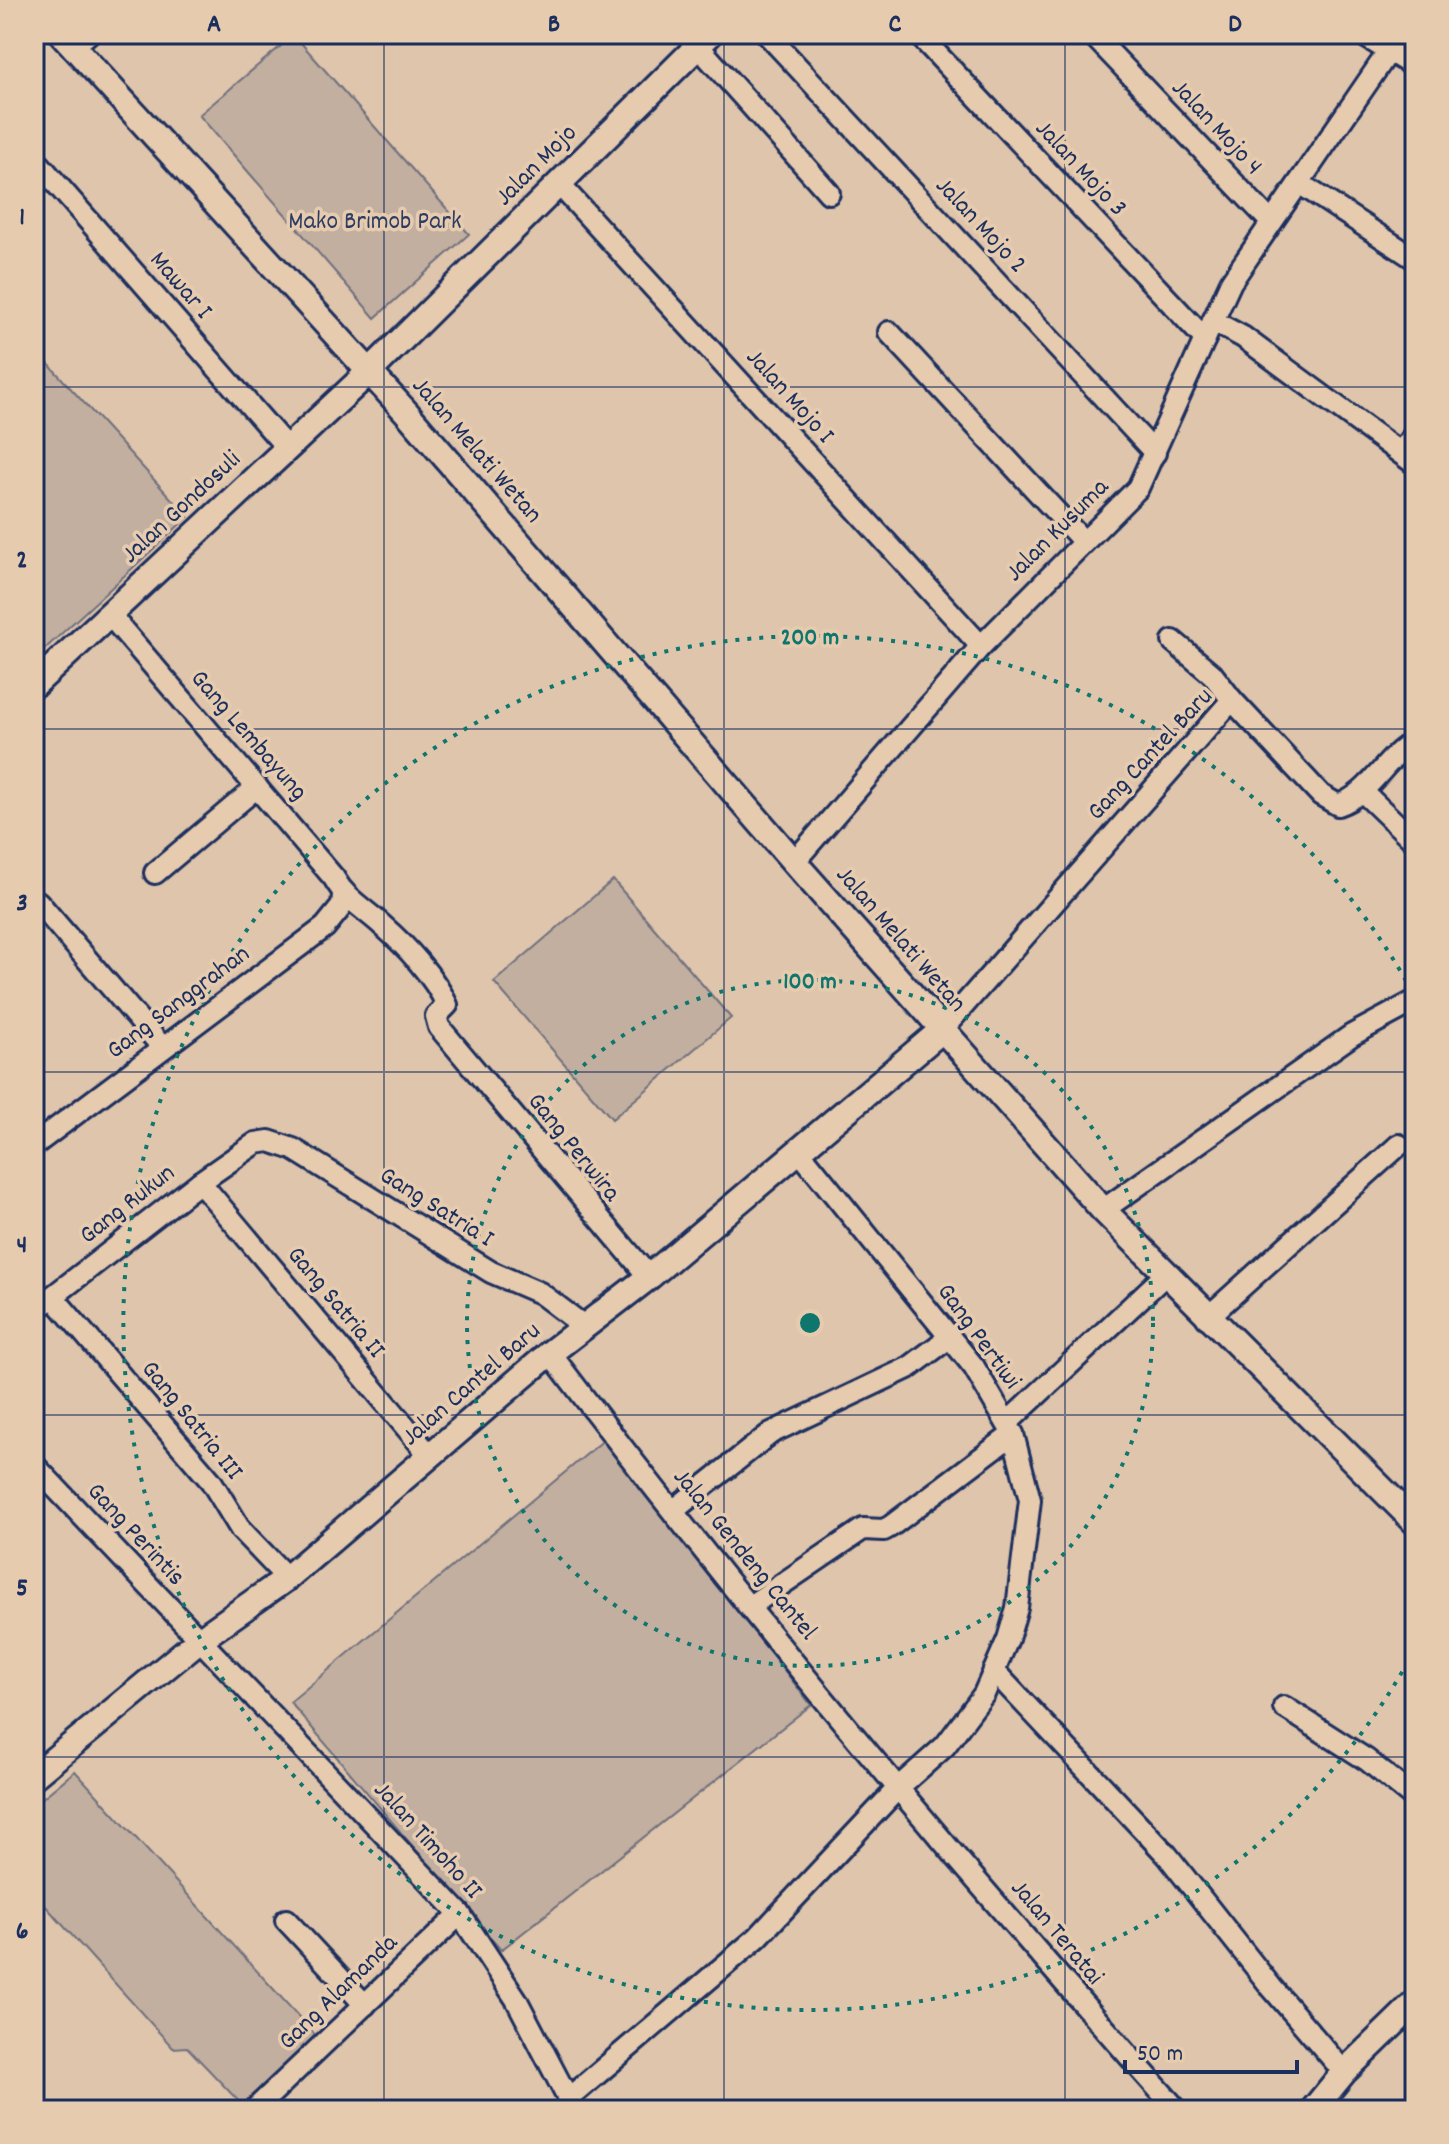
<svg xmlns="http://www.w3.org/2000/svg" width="1449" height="2144" viewBox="0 0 1449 2144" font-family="Dekko,sans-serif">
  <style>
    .green { fill: #c2af9f; stroke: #6e6f7e; stroke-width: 2 }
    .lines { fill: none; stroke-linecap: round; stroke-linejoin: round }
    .minor-casing { stroke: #1b2f5e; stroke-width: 26 }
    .tertiary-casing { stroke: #1b2f5e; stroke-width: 30 }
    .minor { stroke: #e7cbae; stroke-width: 20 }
    .tertiary { stroke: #e7cbae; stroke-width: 24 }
    .rail-casing { stroke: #1b2f5e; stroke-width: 9 }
    .rail { stroke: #e7cbae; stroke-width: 6; stroke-dasharray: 18; stroke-linecap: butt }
    .grid { fill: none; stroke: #1b2f5e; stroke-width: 2; stroke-opacity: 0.55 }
    .ring { fill: none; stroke: #0f766e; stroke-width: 4; stroke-dasharray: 4 8 }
    .labels { text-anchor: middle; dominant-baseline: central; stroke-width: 7; stroke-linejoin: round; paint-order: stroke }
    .street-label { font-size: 26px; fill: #1b2f5e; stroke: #e7cbae }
    .park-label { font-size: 26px; fill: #2c3c64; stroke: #e7cbae }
    .centre { fill: #0f766e; stroke: #e7cbae; stroke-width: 4 }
    .ring-label { font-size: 24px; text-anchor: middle; font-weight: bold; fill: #0f766e; stroke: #e7cbae; stroke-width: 7; stroke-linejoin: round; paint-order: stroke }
    .neatline { fill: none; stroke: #1b2f5e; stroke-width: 3 }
    .grid-label { font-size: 26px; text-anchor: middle; font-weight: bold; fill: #1b2f5e }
  </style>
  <rect width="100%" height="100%" fill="#dfc5ab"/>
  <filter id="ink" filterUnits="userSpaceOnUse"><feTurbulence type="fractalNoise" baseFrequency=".0125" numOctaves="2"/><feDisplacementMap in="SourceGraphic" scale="16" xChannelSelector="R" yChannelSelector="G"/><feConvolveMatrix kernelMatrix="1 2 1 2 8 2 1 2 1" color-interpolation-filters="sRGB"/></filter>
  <g filter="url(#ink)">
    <g class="green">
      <polygon points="294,35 469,234 375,318 199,115"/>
      <polygon points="34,348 188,517 34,659"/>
      <polygon points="613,880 731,1018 612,1119 494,982"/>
      <polygon points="605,1439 811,1705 501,1950 290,1702"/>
      <polygon points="75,1771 319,2039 247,2110 187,2047 173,2048 34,1893 34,1805"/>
    </g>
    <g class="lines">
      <defs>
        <g id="minor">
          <polyline points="767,34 1155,453"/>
          <polyline points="918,34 1205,339"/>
          <polyline points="1092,34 1271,222"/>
          <polyline points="1361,34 1415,67"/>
          <polyline points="74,46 88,34"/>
          <polyline points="698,46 829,193"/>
          <polyline points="34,158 287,448"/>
          <polyline points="1299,183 1415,259"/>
          <polyline points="559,184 981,646"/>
          <polyline points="1213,321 1231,282 1389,51"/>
          <polyline points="889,332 1084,542"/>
          <polyline points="1401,452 1415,433"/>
          <path d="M109,614L334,878C346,900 365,909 383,926C406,946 434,976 447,1005L436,1016L439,1027L649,1277"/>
          <polyline points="1173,641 1212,674 1232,700"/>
          <polyline points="1363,792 1415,842"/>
          <polyline points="794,862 981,646 1138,488 1213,321 1243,337 1415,464"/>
          <polyline points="155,873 257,787"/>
          <polyline points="38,902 163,1048"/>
          <path d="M942,1030L1232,700L1321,795L1338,805C1372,793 1384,758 1415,741"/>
          <polyline points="34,1145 325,927 342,906 343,895"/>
          <polyline points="200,1182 431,1457"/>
          <polyline points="1103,1210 1352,1035 1415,1001"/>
          <polyline points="53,1297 211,1481 241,1530 287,1578"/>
          <polyline points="34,1311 200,1182 256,1143 269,1141 293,1149 491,1272 540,1293 585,1327"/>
          <polyline points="1207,1318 1399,1145"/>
          <path d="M550,1353C748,1614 959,1866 1177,2110"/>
          <polyline points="1007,1423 1165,1275"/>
          <polyline points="34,1465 460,1914 516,1999 574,2110"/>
          <polyline points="674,1510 771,1433 910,1367 950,1337"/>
          <polyline points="750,1606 863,1529 884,1530 891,1526 1013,1434"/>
          <polyline points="994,1671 1167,1855 1272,1988 1344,2072"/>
          <polyline points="1284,1707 1367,1760 1415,1799"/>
          <polyline points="286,1920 365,2005"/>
          <polyline points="569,2098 758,1937 899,1787 945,1746 984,1694 1008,1639 1017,1608 1030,1500 1013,1434 974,1367 799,1151"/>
          <polyline points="254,2110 460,1914"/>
        </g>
        <g id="tertiary">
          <polyline points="62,34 407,413 794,862 1103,1210 1415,1522"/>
          <polyline points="34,685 369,372 710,34"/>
          <polyline points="34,1776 199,1640 287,1578 550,1353 649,1277 942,1030"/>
          <polyline points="1313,2110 1344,2072 1415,2003"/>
        </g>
      </defs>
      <use href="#minor" class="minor-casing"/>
      <use href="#tertiary" class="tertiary-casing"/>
      <use href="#minor" class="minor"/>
      <use href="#tertiary" class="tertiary"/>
      <defs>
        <polyline id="rail" points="1393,34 1415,47"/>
      </defs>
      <use href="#rail" class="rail-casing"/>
      <use href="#rail" class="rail"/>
    </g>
  </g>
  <path class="grid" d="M384,34V2110M724,34V2110M1065,34V2110M34,387H1415M34,729H1415M34,1072H1415M34,1415H1415M34,1757H1415"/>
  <g class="ring">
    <circle cx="810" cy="1323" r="343"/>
    <path d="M1414 1651A687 687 0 1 1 1414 995"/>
  </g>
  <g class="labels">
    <g class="street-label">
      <text transform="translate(1216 128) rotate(47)">Jalan Mojo 4</text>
      <text transform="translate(537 166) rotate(-45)">Jalan Mojo</text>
      <text transform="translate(1080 169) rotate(47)">Jalan Mojo 3</text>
      <text transform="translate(980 226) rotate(47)">Jalan Mojo 2</text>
      <text transform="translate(180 286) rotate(49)">Mawar I</text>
      <text transform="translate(789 397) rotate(48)">Jalan Mojo I</text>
      <text transform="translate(476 451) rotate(49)">Jalan Melati Wetan</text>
      <text transform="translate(182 508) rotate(-43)">Jalan Gondosuli</text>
      <text transform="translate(1058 531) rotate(-45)">Jalan Kusuma</text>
      <text transform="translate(248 736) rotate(49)">Gang Lembayung</text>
      <text transform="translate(1151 755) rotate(-47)">Gang Cantel Baru</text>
      <text transform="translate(900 940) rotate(49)">Jalan Melati Wetan</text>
      <text transform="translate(179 1003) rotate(-37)">Gang Sanggrahan</text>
      <text transform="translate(573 1148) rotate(51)">Gang Perwira</text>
      <text transform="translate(128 1205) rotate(-38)">Gang Rukun</text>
      <text transform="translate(436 1208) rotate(32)">Gang Satria I</text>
      <text transform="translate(335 1303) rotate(50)">Gang Satria II</text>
      <text transform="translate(978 1337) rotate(54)">Gang Pertiwi</text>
      <text transform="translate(472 1385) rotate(-41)">Jalan Cantel Baru</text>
      <text transform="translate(191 1421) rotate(51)">Gang Satria III</text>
      <text transform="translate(135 1535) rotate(47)">Gang Perintis</text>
      <text transform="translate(744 1555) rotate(51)">Jalan Gendeng Cantel</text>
      <text transform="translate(427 1841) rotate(48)">Jalan Timoho II</text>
      <text transform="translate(1056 1933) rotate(50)">Jalan Teratai</text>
      <text transform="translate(339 1993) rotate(-44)">Gang Alamanda</text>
    </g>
    <g class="park-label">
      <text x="375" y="222">Mako Brimob Park</text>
    </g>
  </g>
  <circle cx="810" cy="1323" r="12" class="centre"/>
  <g class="ring-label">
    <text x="810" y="644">200 m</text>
    <text x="810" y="988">100 m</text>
  </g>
  <rect width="1449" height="2144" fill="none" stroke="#e7cbae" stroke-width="88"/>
  <path d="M1125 2060v12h172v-12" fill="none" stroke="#1b2f5e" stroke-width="4"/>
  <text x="1137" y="2060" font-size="24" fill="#1b2f5e" stroke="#e7cbae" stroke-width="6" paint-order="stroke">50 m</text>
  <rect x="44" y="44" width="1361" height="2056" class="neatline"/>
  <g class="grid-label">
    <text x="214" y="31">A</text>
    <text x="554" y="31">B</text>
    <text x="895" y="31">C</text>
    <text x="1235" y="31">D</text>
    <text x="22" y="224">1</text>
    <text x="22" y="567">2</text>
    <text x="22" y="910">3</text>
    <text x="22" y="1252">4</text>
    <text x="22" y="1595">5</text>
    <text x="22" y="1938">6</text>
  </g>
</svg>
